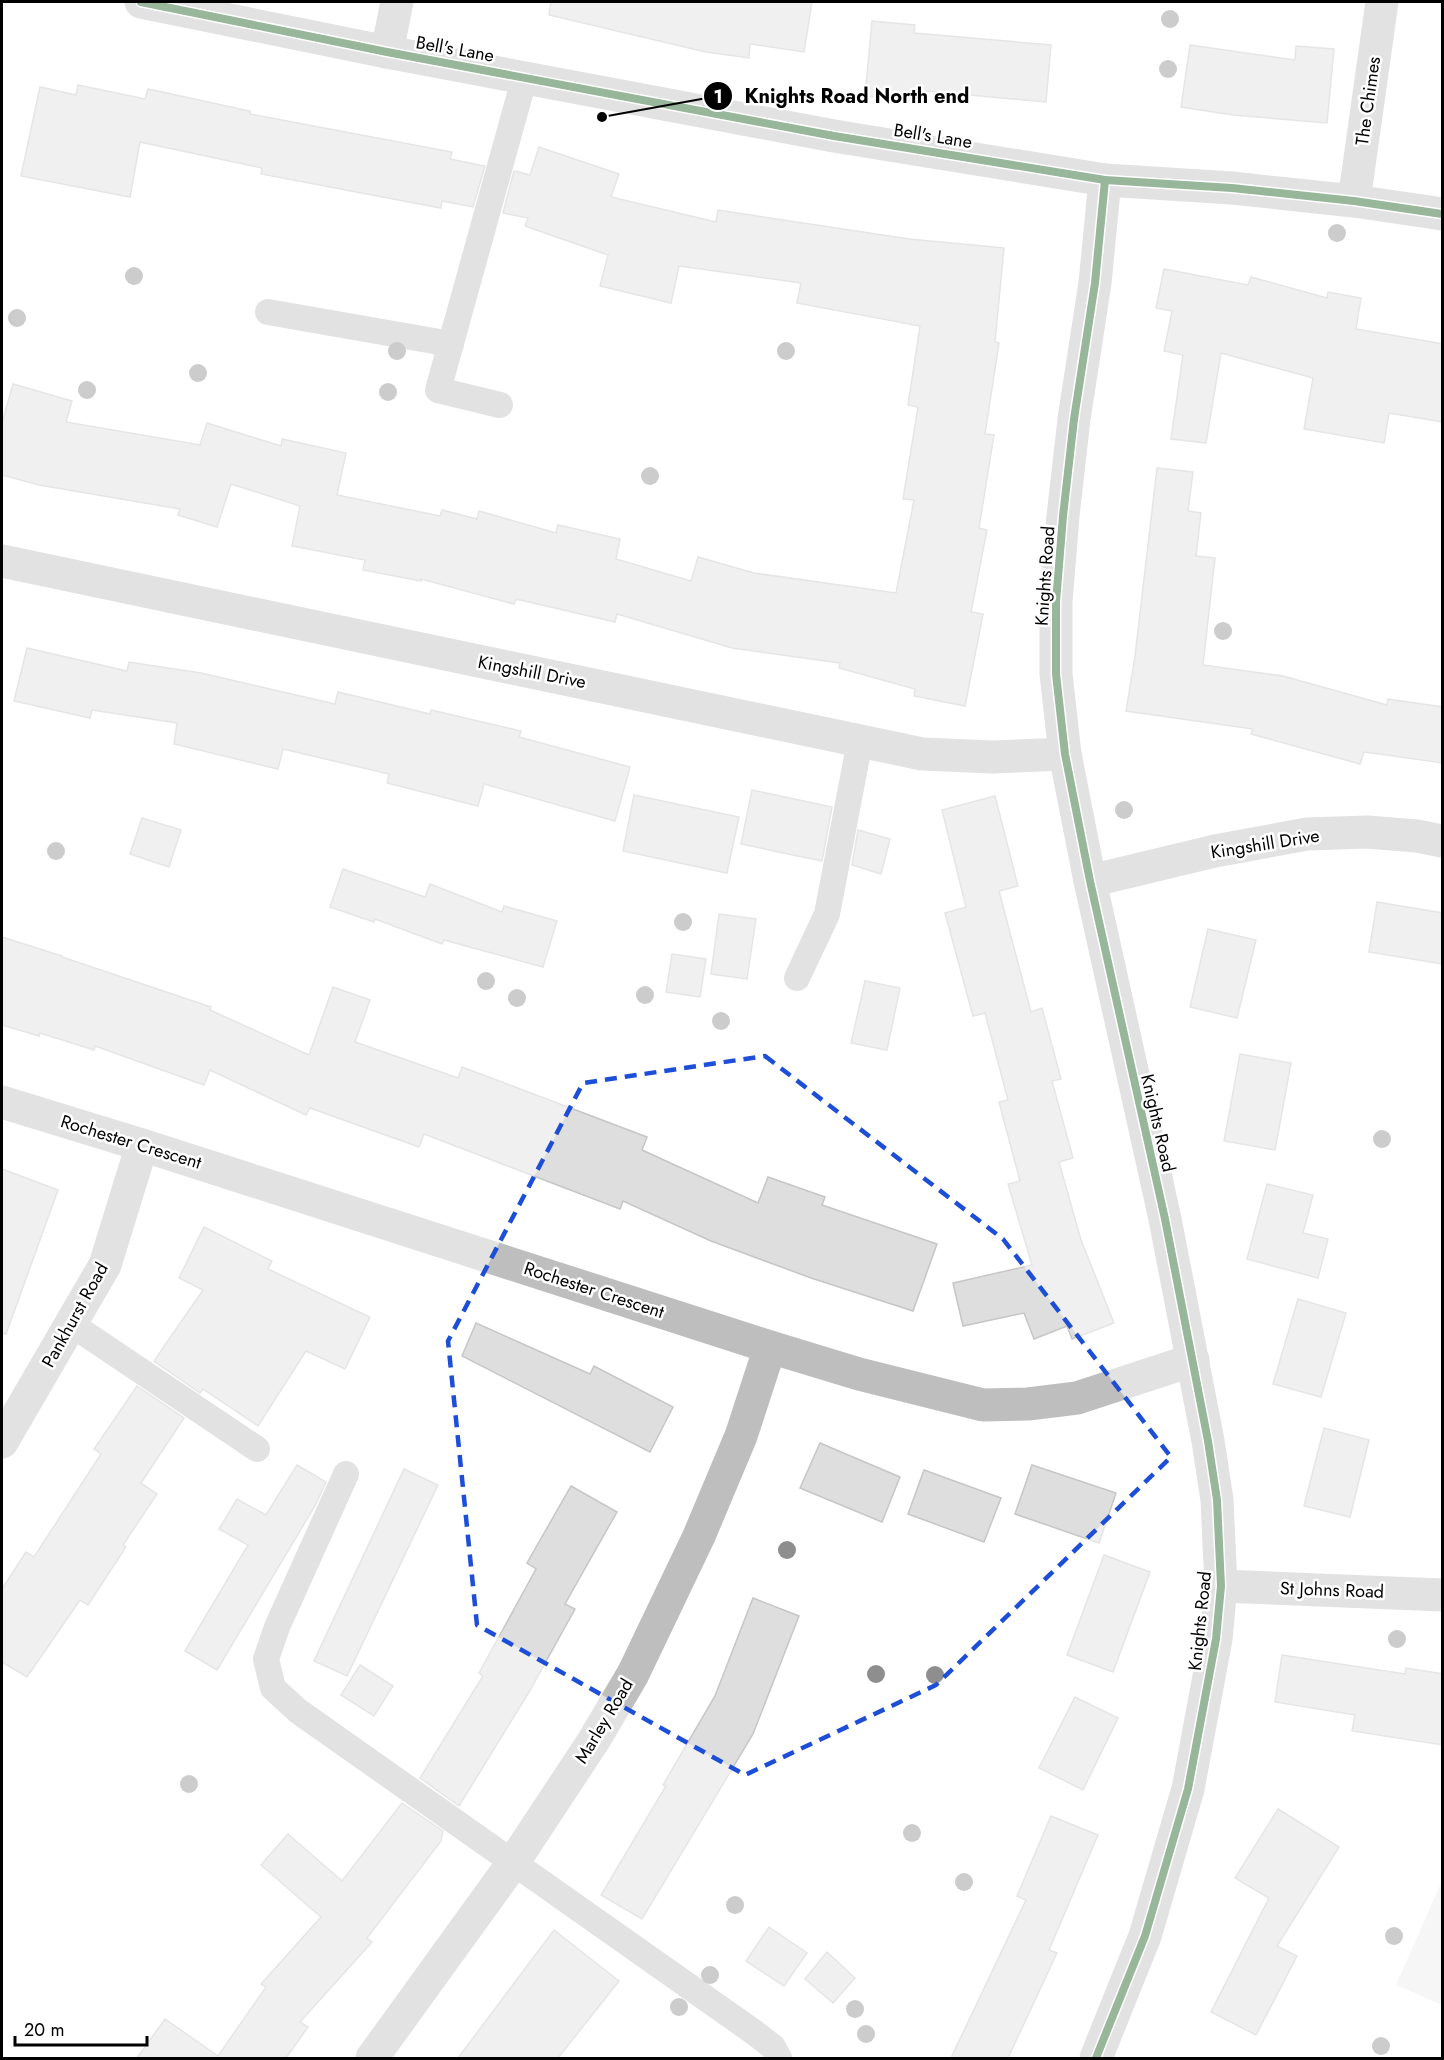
<svg xmlns="http://www.w3.org/2000/svg" width="1444" height="2060" viewBox="0 0 1444 2060" font-family="Jost,sans-serif">
  <style>
    .green { fill: #ebebeb }
    .building { fill: #dedede; stroke: #c6c6c6; stroke-width: 1.5 }
    .lines { fill: none; stroke-linecap: round; stroke-linejoin: round }
    .service { stroke: #bebebe; stroke-width: 26 }
    .minor { stroke: #bebebe; stroke-width: 33 }
    .tertiary { stroke: #bebebe; stroke-width: 33 }
    .cycleway-casing { stroke: #fff; stroke-width: 11 }
    .cycleway { stroke: #1b5e20; stroke-width: 8 }
    .tree { fill: #8e8e8e }
    .marked { fill: none; stroke: #1d4ed8; stroke-width: 4.5; stroke-dasharray: 12 8; stroke-linejoin: round }
    .labels { text-anchor: middle; dominant-baseline: central; stroke-width: 5; stroke-linejoin: round; paint-order: stroke }
    .street-label { font-size: 18px; fill: #000; stroke: #fff }
    .leader { fill: none; stroke: #000; stroke-width: 2 }
    .callout-dot { fill: #000; stroke: #fff; stroke-width: 2 }
    .mark-label { font-size: 18px; text-anchor: middle; font-weight: bold; fill: #fff }
    .callout-label { font-size: 20px; text-anchor: middle; font-weight: bold; fill: #000; stroke: #fff; stroke-width: 5; stroke-linejoin: round; paint-order: stroke }
  </style>
  <rect width="100%" height="100%" fill="#fff"/>
  <polygon class="green" points="1442,1881 1442,2005 1396,1985"/>
  <g class="building">
    <polygon points="551,2 812,2 804,52 750,44 749,58 706,52 549,15"/>
    <polygon points="872,21 915,25 914,33 1051,45 1046,102 927,91 927,102 865,96"/>
    <polygon points="1190,45 1295,60 1296,46 1334,49 1327,123 1233,115 1181,107"/>
    <polygon points="78,85 145,99 148,89 250,111 250,114 452,152 450,159 485,166 473,207 442,201 441,208 261,174 262,168 140,142 130,197 21,176 40,87 76,95"/>
    <polygon points="539,147 619,174 611,197 716,222 718,210 909,239 1004,248 995,342 999,343 985,434 994,435 979,528 987,530 971,612 983,614 965,706 914,696 915,689 839,668 840,663 732,648 617,614 615,622 516,599 514,604 421,579 421,581 363,570 365,560 292,546 300,506 231,484 217,527 178,515 180,509 39,485 2,475 2,423 13,384 72,401 66,422 200,445 207,423 281,446 282,439 346,453 337,495 440,516 442,510 477,519 479,511 556,533 558,525 620,539 616,559 691,581 698,557 754,573 896,593 914,500 903,499 918,407 908,405 920,326 797,303 801,283 679,266 671,303 600,286 608,255 525,226 528,218 503,213 514,171 530,175"/>
    <polygon points="1164,269 1248,285 1251,277 1327,298 1328,292 1361,298 1356,329 1443,344 1443,422 1389,413 1384,443 1304,429 1313,378 1221,353 1206,443 1171,439 1183,355 1164,351 1172,311 1156,308"/>
    <polygon points="1157,468 1193,472 1188,511 1201,513 1196,556 1215,558 1203,665 1283,676 1387,705 1388,699 1443,707 1443,763 1364,752 1360,764 1251,734 1253,729 1126,711 1135,656"/>
    <polygon points="27,648 127,671 129,662 201,673 335,704 338,692 430,714 431,710 521,731 519,737 630,767 615,821 484,784 478,806 387,783 389,774 283,749 278,769 174,744 177,723 92,710 90,718 14,701"/>
    <polygon points="752,790 832,807 822,861 741,844"/>
    <polygon points="634,795 739,817 727,873 623,851"/>
    <polygon points="995,796 1018,886 999,891 1031,1012 1042,1008 1061,1079 1052,1081 1073,1158 1059,1162 1081,1240 1114,1323 1072,1339 1067,1326 1034,1339 1024,1313 963,1326 953,1283 1032,1265 1008,1184 1020,1181 999,1102 1008,1100 985,1013 973,1016 945,913 966,907 942,810"/>
    <polygon points="142,818 181,830 169,867 130,854"/>
    <polygon points="858,830 890,839 881,874 852,865"/>
    <polygon points="343,869 425,897 430,884 502,912 504,906 557,921 543,967 444,940 442,944 375,919 374,922 330,907"/>
    <polygon points="1377,902 1443,913 1443,964 1369,952"/>
    <polygon points="719,914 756,919 747,979 711,974"/>
    <polygon points="1208,929 1256,940 1237,1018 1190,1007"/>
    <polygon points="2,937 62,956 62,957 211,1007 210,1010 309,1055 333,987 370,1000 355,1042 458,1078 462,1067 647,1137 642,1150 758,1203 768,1177 825,1197 822,1205 937,1244 913,1311 811,1278 711,1241 623,1201 620,1209 424,1134 419,1147 310,1108 306,1115 210,1070 204,1085 95,1046 94,1050 40,1033 39,1036 2,1025"/>
    <polygon points="672,954 706,959 700,997 666,992"/>
    <polygon points="865,981 900,988 887,1050 851,1043"/>
    <polygon points="1240,1054 1291,1063 1275,1150 1224,1141"/>
    <polygon points="2,1169 58,1190 6,1334 2,1333"/>
    <polygon points="1267,1184 1313,1195 1303,1233 1328,1239 1318,1278 1247,1259"/>
    <polygon points="204,1227 272,1261 268,1269 370,1317 345,1369 306,1351 258,1426 203,1389 200,1393 154,1361 203,1290 179,1278"/>
    <polygon points="1298,1299 1346,1313 1321,1397 1273,1384"/>
    <polygon points="476,1323 590,1374 594,1366 673,1407 650,1452 462,1356"/>
    <polygon points="137,1386 184,1418 141,1483 157,1494 123,1545 126,1547 88,1605 80,1600 27,1677 2,1662 2,1589 26,1552 34,1557 101,1454 94,1449"/>
    <polygon points="1324,1428 1369,1440 1350,1517 1304,1506"/>
    <polygon points="820,1443 900,1477 882,1522 800,1488"/>
    <polygon points="297,1465 326,1482 316,1504 217,1670 185,1651 248,1545 219,1529 237,1499 266,1515"/>
    <polygon points="1032,1465 1116,1493 1099,1543 1015,1514"/>
    <polygon points="404,1469 438,1485 347,1676 314,1661"/>
    <polygon points="924,1470 1001,1498 984,1542 908,1514"/>
    <polygon points="571,1486 617,1512 565,1604 575,1609 529,1692 459,1806 420,1778 483,1676 479,1673 536,1569 527,1563"/>
    <polygon points="1104,1555 1150,1572 1113,1672 1067,1655"/>
    <polygon points="753,1598 799,1616 753,1734 642,1919 601,1895 666,1786 663,1785 715,1696"/>
    <polygon points="1282,1655 1405,1674 1406,1668 1443,1674 1443,1745 1352,1731 1355,1715 1275,1702"/>
    <polygon points="360,1665 393,1686 374,1716 341,1695"/>
    <polygon points="1075,1697 1118,1718 1083,1790 1039,1768"/>
    <polygon points="402,1803 443,1831 441,1841 367,1938 372,1942 300,2022 308,2027 286,2058 137,2058 165,2019 218,2056 266,1987 261,1984 321,1917 261,1865 288,1834 342,1881"/>
    <polygon points="1278,1809 1339,1847 1277,1946 1297,1956 1256,2035 1211,2012 1269,1898 1235,1878"/>
    <polygon points="1051,1816 1098,1835 1049,1950 1057,1953 1008,2058 951,2058 1026,1900 1017,1896"/>
    <polygon points="769,1927 807,1953 784,1986 746,1961"/>
    <polygon points="554,1930 619,1981 558,2058 458,2058"/>
    <polygon points="827,1952 855,1978 833,2003 805,1979"/>
  </g>
  <g class="lines">
    <g class="service">
      <polyline points="268,312 451,344"/>
      <polyline points="500,405 438,390 525,76"/>
      <polyline points="797,978 827,914 860,741"/>
      <polyline points="71,1324 257,1449"/>
      <polyline points="346,1474 277,1627 266,1659 273,1688 298,1711 755,2033 773,2047 779,2058"/>
    </g>
    <g class="minor">
      <polyline points="387,52 397,2"/>
      <polyline points="1354,201 1382,2"/>
      <polyline points="2,561 922,754 993,757 1065,754"/>
      <polyline points="1090,881 1215,851 1307,834 1367,832 1417,836 1442,841"/>
      <polyline points="2,1102 142,1145 770,1347 859,1374 983,1405 1028,1404 1077,1398 1193,1360"/>
      <polyline points="2,1442 105,1265 142,1145"/>
      <polyline points="1221,1586 1442,1595"/>
      <polyline points="372,2058 513,1863 594,1740 633,1674 699,1536 741,1436 770,1347"/>
      <polyline points="1096,2058 1145,1936 1188,1789 1216,1639 1221,1586 1217,1500 1208,1441 1165,1219 1090,881 1065,754 1056,674 1056,602 1063,516 1074,419 1095,283 1105,180"/>
    </g>
    <polyline class="tertiary" points="141,2 387,52 834,136 1105,180 1232,188 1354,201 1442,214"/>
    <defs>
      <g id="cycleway">
        <polyline points="141,2 387,52 834,136 1105,180 1232,188 1354,201 1442,214"/>
        <polyline points="1096,2058 1145,1936 1188,1789 1216,1639 1221,1586 1217,1500 1208,1441 1165,1219 1090,881 1065,754 1056,674 1056,602 1063,516 1074,419 1095,283 1105,180"/>
      </g>
    </defs>
    <use href="#cycleway" class="cycleway-casing"/>
    <use href="#cycleway" class="cycleway"/>
  </g>
  <g class="tree">
    <circle cx="1170" cy="19" r="9"/>
    <circle cx="1168" cy="69" r="9"/>
    <circle cx="1337" cy="233" r="9"/>
    <circle cx="134" cy="276" r="9"/>
    <circle cx="17" cy="318" r="9"/>
    <circle cx="397" cy="351" r="9"/>
    <circle cx="786" cy="351" r="9"/>
    <circle cx="198" cy="373" r="9"/>
    <circle cx="87" cy="390" r="9"/>
    <circle cx="388" cy="392" r="9"/>
    <circle cx="650" cy="476" r="9"/>
    <circle cx="1223" cy="631" r="9"/>
    <circle cx="1124" cy="810" r="9"/>
    <circle cx="56" cy="851" r="9"/>
    <circle cx="683" cy="922" r="9"/>
    <circle cx="486" cy="981" r="9"/>
    <circle cx="645" cy="995" r="9"/>
    <circle cx="517" cy="998" r="9"/>
    <circle cx="721" cy="1021" r="9"/>
    <circle cx="1382" cy="1139" r="9"/>
    <circle cx="787" cy="1550" r="9"/>
    <circle cx="1397" cy="1639" r="9"/>
    <circle cx="876" cy="1674" r="9"/>
    <circle cx="935" cy="1675" r="9"/>
    <circle cx="189" cy="1784" r="9"/>
    <circle cx="912" cy="1833" r="9"/>
    <circle cx="964" cy="1882" r="9"/>
    <circle cx="735" cy="1905" r="9"/>
    <circle cx="1394" cy="1936" r="9"/>
    <circle cx="710" cy="1975" r="9"/>
    <circle cx="679" cy="2007" r="9"/>
    <circle cx="855" cy="2009" r="9"/>
    <circle cx="866" cy="2034" r="9"/>
    <circle cx="1381" cy="2046" r="9"/>
  </g>
  <path d="M0 0H1444V2060H0ZM765,1056L1003,1239L1171,1457L936,1685L745,1775L477,1625L448,1341L583,1083Z" fill="#fff" fill-opacity=".55" fill-rule="evenodd"/>
  <path class="marked" d="M765,1056L1003,1239L1171,1457L936,1685L745,1775L477,1625L448,1341L583,1083Z"/>
  <g class="labels">
    <g class="street-label">
      <text transform="translate(455 49) rotate(10)">Bell's Lane</text>
      <text transform="translate(1368 101) rotate(-82)">The Chimes</text>
      <text transform="translate(933 136) rotate(9)">Bell's Lane</text>
      <text transform="translate(1045 576) rotate(-86)">Knights Road</text>
      <text transform="translate(532 672) rotate(11)">Kingshill Drive</text>
      <text transform="translate(1265 844) rotate(-9)">Kingshill Drive</text>
      <text transform="translate(1158 1123) rotate(77)">Knights Road</text>
      <text transform="translate(131 1142) rotate(17)">Rochester Crescent</text>
      <text transform="translate(594 1290) rotate(18)">Rochester Crescent</text>
      <text transform="translate(75 1315) rotate(-61)">Pankhurst Road</text>
      <text transform="translate(1332 1590) rotate(2)">St Johns Road</text>
      <text transform="translate(1200 1621) rotate(-84)">Knights Road</text>
      <text transform="translate(604 1721) rotate(-59)">Marley Road</text>
    </g>
  </g>
  <path class="leader" d="M602 117L718 96"/>
  <g class="callout-dot">
    <circle cx="602" cy="117" r="6"/>
    <circle cx="718" cy="96" r="15"/>
  </g>
  <g class="mark-label">
    <text x="718" y="103">1</text>
  </g>
  <g class="callout-label">
    <text x="857" y="103">Knights Road North end</text>
  </g>
  <rect width="1444" height="2060" fill="none" stroke="#000000" stroke-width="6"/>
  <path d="M15 2036v9h132v-9" fill="none" stroke="#000000" stroke-width="3"/>
  <text x="24" y="2036" font-size="18" fill="#000000" stroke="#ffffff" stroke-width="4.5" paint-order="stroke">20 m</text>
</svg>
